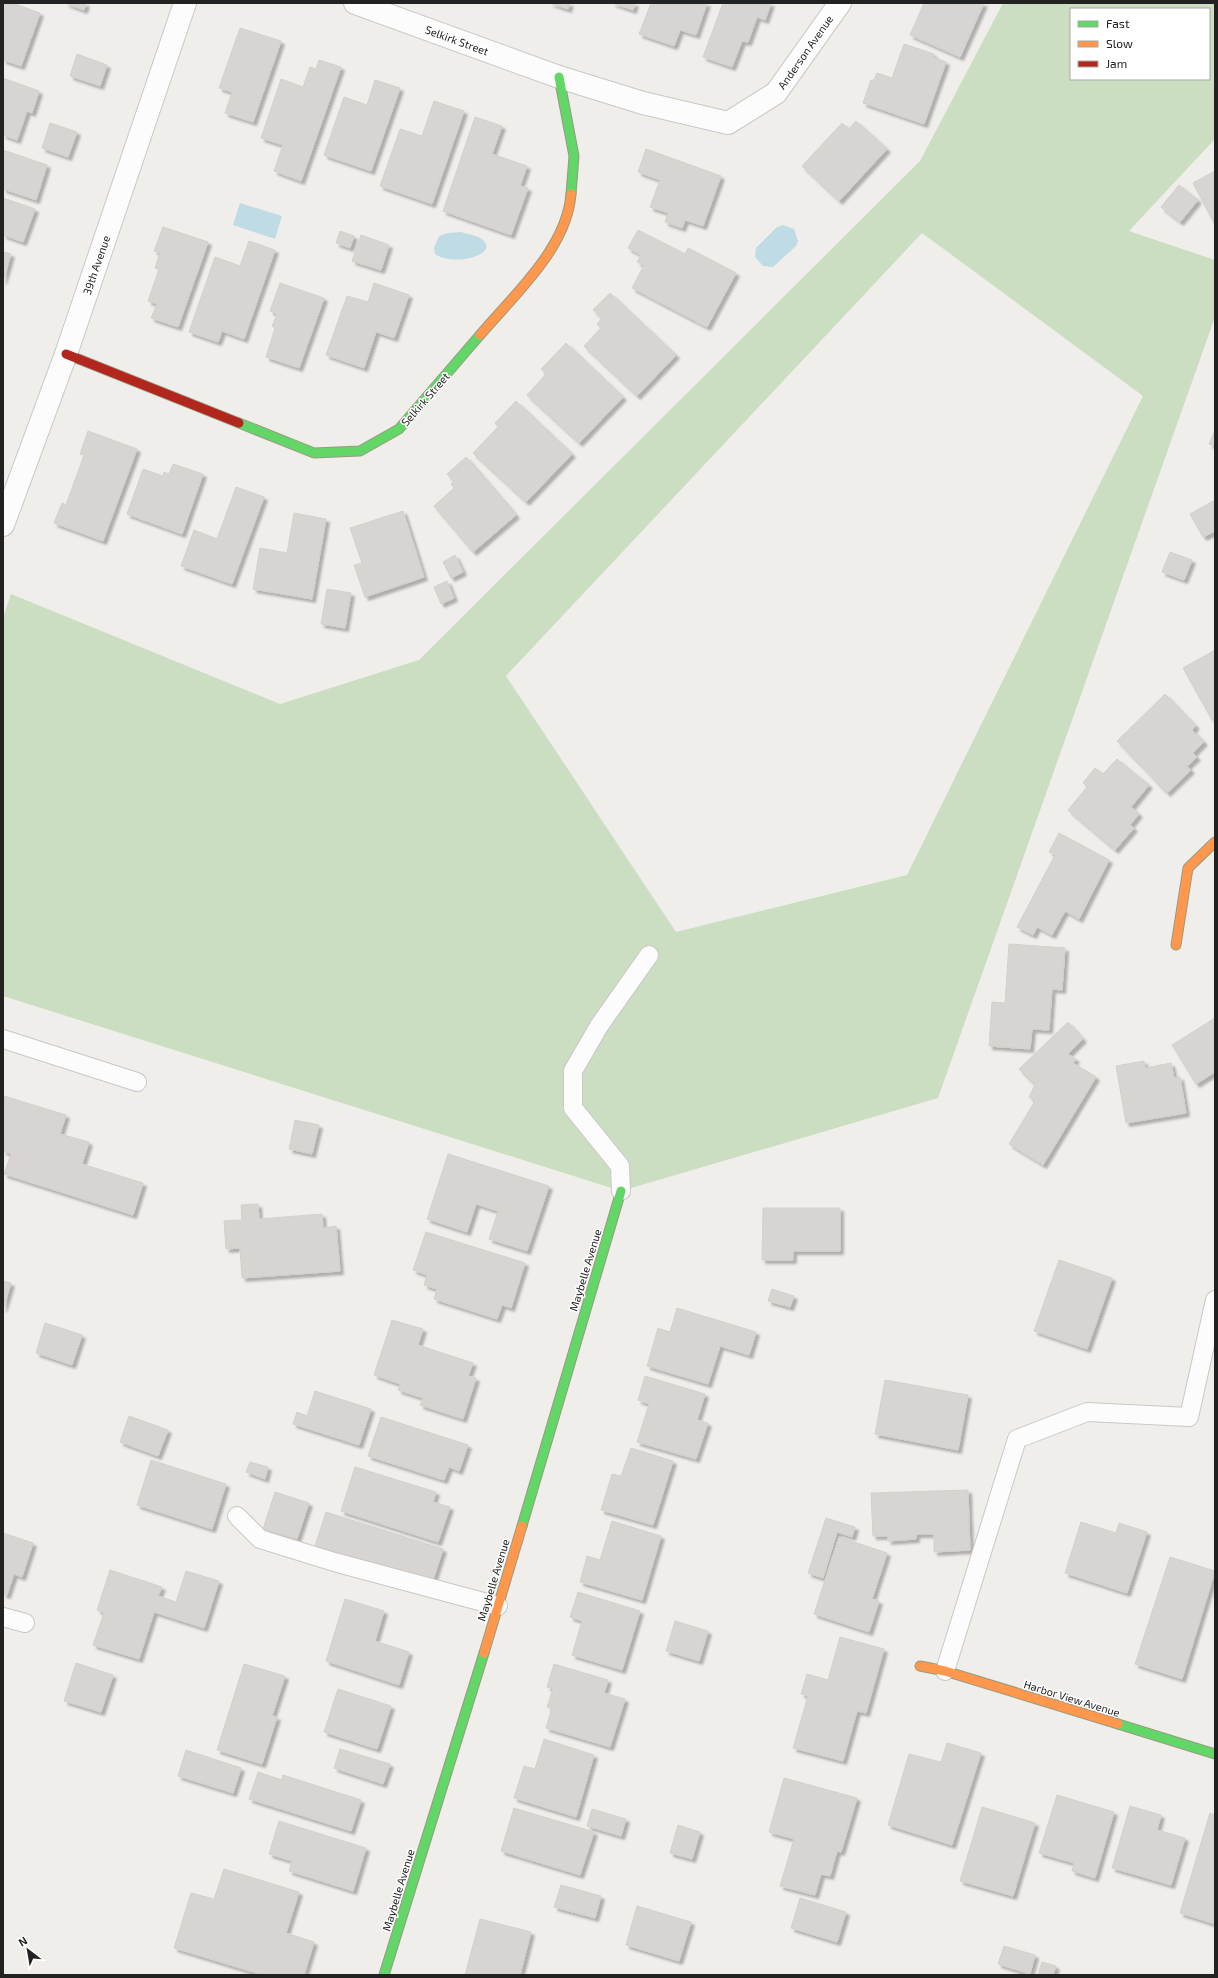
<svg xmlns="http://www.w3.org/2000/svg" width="1218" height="1978" viewBox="0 0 1218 1978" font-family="'Exo 2',sans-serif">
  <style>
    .forest { fill: #cbdec1; fill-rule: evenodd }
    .water { fill: #bfdbe3 }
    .building { fill: #d7d4d2; stroke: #d3d0cc; filter: url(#shadow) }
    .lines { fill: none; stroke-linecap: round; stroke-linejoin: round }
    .lane-casing { stroke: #c9c8c7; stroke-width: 20 }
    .street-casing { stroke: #c9c8c7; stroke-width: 24 }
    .fast-casing { stroke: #999a82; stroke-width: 11 }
    .slow-casing { stroke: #999a82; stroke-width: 11 }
    .jam-casing { stroke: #999a82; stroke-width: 11 }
    .lane { stroke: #fdfcfc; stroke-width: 18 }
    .street { stroke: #fdfcfc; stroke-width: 22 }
    .fast { stroke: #63d668; stroke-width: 9 }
    .slow { stroke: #ff974d; stroke-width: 9 }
    .jam { stroke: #b3261e; stroke-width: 9 }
    .labels { text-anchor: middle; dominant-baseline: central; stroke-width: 3; stroke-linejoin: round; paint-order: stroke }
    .street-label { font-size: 11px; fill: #222; stroke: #fff }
  </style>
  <defs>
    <filter id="shadow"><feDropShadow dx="3.5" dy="3.5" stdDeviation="1" flood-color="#0004"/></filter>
  </defs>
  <rect width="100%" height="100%" fill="#f0eeeb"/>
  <path class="forest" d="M1003,3H1215V139L1129,231L1215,260V317L938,1098L621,1191L3,996V618L11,594L280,704L419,660L920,161ZM1071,9H1209V79H1071ZM922,233L1143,396L907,875L676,932L506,676Z"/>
  <g class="water">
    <polygon points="240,203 282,216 275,239 233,225"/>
    <polygon points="783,225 794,229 798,241 796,246 773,267 763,266 755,257 756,248 777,227"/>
    <path d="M461,232C467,234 476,235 482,239C501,255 453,267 435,254L434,248L439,236L448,233Z"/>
  </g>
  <g class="building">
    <polygon points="3,3 12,3 40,13 21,66 3,60"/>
    <polygon points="65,3 86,3 84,10"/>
    <polygon points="550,3 570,3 568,9"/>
    <polygon points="612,3 635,3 633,10"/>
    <polygon points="651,3 707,3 696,35 680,30 674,46 639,34"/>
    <polygon points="723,3 771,3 765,20 757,17 748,42 742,41 732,67 703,57"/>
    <polygon points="924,3 984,3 960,57 910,35"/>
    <polygon points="240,28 281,41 253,122 225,113 232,92 219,88"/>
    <polygon points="904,44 934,54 933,57 946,62 924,124 863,103 871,80 874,80 877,73 892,78"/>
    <polygon points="77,54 107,65 100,86 70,76"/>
    <polygon points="319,60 341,67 301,181 274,171 283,145 261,138 281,79 303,87 310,67 316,69"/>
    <polygon points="3,78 39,91 32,113 27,111 17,140 3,135"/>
    <polygon points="375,80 400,88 371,171 324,155 344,97 367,105"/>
    <polygon points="434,101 464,111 432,204 380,186 400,129 422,136"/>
    <polygon points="475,117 502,126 492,154 527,166 520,186 528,188 511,235 443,211"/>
    <polygon points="856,121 887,149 839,201 802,166 842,123 849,129"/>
    <polygon points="50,123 77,132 68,157 42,148"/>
    <polygon points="646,149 721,176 703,226 685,220 682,228 665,222 668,213 650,207 660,180 638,172"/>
    <polygon points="3,150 47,165 36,200 3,189"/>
    <polygon points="1215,171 1215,225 1193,183"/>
    <polygon points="1179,185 1198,200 1180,222 1161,207"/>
    <polygon points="3,198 35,209 23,242 3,235"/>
    <polygon points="163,227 208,242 178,327 151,318 157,304 148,301 159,269 155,268 160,253 154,251"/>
    <polygon points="638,230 685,254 688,248 736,273 707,327 632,288 644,265 637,262 641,255 628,248"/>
    <polygon points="340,231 354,236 350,248 336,243"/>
    <polygon points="361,235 389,245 381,270 352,261"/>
    <polygon points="249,241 275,250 244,339 222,331 218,342 189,332 215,257 240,266"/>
    <polygon points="3,252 11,254 3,281"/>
    <polygon points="280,283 324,298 299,368 266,357 275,328 272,326 277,314 270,311"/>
    <polygon points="374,283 409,295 394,338 376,332 364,368 326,355 347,296 368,302"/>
    <polygon points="610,293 676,355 637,396 584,346 601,328 597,324 602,318 593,310"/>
    <polygon points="566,343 623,397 579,443 527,395 546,374 541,369"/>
    <polygon points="516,401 572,454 526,502 473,453 498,427 495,423"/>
    <polygon points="1215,430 1215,446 1209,444"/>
    <polygon points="88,431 137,449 103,541 54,523 62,503 66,505 84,455 80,454"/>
    <polygon points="466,457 516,515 473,552 434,506 454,488 451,484 454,481 447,474"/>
    <polygon points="173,464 203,474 182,534 127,514 143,469 163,476 164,472 169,474"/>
    <polygon points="236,487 264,497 232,584 181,566 194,530 217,539"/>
    <polygon points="1215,500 1215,531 1203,537 1190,514"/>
    <polygon points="403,511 424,577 365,597 354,565 362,563 350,528"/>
    <polygon points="294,513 326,519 312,599 253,589 260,548 287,553"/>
    <polygon points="1170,552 1192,560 1184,580 1162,572"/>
    <polygon points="455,555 463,572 451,578 443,562"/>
    <polygon points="447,581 454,598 441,604 434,587"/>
    <polygon points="327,589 351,593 345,628 321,624"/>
    <polygon points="1215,650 1215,718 1212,720 1183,668"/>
    <polygon points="1165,694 1196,726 1192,730 1204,742 1193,753 1197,757 1187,766 1191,770 1167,793 1117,741"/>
    <polygon points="1117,759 1149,785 1131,807 1139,814 1130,825 1134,828 1115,850 1068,810 1087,787 1083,783 1095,768 1103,774"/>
    <polygon points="1059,833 1109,860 1079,919 1065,911 1052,935 1037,927 1033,935 1017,927 1055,855 1049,852"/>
    <polygon points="1009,944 1065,948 1062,990 1052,989 1049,1030 1032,1029 1030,1049 989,1046 992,1002 1005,1003"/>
    <polygon points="1215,1018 1215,1072 1196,1084 1172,1045"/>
    <polygon points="1068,1022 1083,1039 1068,1054 1076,1059 1073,1063 1096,1077 1043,1165 1009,1144 1035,1101 1029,1097 1035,1085 1019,1069"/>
    <polygon points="1144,1061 1145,1068 1171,1063 1174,1078 1180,1077 1186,1113 1126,1123 1116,1066"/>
    <polygon points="4,1096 66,1115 60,1134 89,1142 82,1164 143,1183 133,1215 4,1174 11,1154 3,1151"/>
    <polygon points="295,1120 319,1125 312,1154 289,1149"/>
    <polygon points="448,1154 549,1186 527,1251 489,1239 498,1211 476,1204 467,1232 427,1219"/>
    <polygon points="258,1204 259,1219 322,1214 323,1228 336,1226 340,1271 242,1278 240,1248 226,1249 224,1221 242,1220 241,1205"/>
    <polygon points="763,1208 840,1208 840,1251 793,1251 793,1260 762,1260"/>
    <polygon points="426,1232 525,1263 511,1308 502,1305 497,1319 434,1299 437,1289 424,1285 427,1275 413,1270"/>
    <polygon points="1059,1260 1112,1278 1087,1349 1034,1331"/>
    <polygon points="3,1281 11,1283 3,1309"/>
    <polygon points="772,1289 794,1296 790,1307 768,1301"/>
    <polygon points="677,1308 756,1332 749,1355 720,1346 708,1384 647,1366 658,1328 670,1332"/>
    <polygon points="392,1320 423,1329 418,1345 473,1363 468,1376 476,1378 463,1419 420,1405 423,1398 398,1390 400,1384 374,1375"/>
    <polygon points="45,1323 82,1335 72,1365 36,1353"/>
    <polygon points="645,1376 705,1394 697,1420 708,1423 696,1459 637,1442 649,1404 638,1400"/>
    <polygon points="885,1380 968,1395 958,1450 875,1434"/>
    <polygon points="315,1391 371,1409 359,1445 293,1424 297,1412 307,1416"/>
    <polygon points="129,1416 168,1430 158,1456 120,1442"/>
    <polygon points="381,1417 468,1445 459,1471 449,1467 444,1480 368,1456"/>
    <polygon points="631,1448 673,1461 653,1525 601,1510 612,1474 621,1476"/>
    <polygon points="151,1460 226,1484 212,1529 137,1505"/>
    <polygon points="250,1462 268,1467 265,1479 246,1472"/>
    <polygon points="355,1467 436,1492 433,1502 450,1507 438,1542 341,1511"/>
    <polygon points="968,1490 970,1550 934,1552 934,1534 916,1534 916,1539 888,1541 888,1536 873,1536 871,1493"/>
    <polygon points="275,1492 309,1503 297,1539 263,1529"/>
    <polygon points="326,1512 443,1549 432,1583 315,1546"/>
    <polygon points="826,1518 855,1527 852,1537 837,1532 823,1578 808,1573"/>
    <polygon points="612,1521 661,1536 642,1600 580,1582 587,1556 600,1560"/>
    <polygon points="1081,1522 1116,1533 1119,1523 1147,1532 1127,1593 1065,1573"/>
    <polygon points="3,1533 33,1543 22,1577 14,1574 7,1595 3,1594"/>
    <polygon points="839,1537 887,1553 872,1599 879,1601 869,1632 814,1614"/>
    <polygon points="1170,1557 1215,1571 1182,1679 1135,1664"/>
    <polygon points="110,1570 162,1587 158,1596 176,1602 186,1571 219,1581 204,1628 154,1612 139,1659 93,1645 104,1613 97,1610"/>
    <polygon points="578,1592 640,1611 622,1670 572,1655 582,1621 570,1617"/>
    <polygon points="345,1599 384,1611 375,1641 409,1652 399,1685 326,1661"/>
    <polygon points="675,1621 708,1631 699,1661 666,1651"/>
    <polygon points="840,1637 884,1649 866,1713 857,1711 843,1761 793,1748 808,1696 801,1694 807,1674 828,1680"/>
    <polygon points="76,1663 113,1675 101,1712 64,1701"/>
    <polygon points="244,1664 285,1676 272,1716 277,1717 262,1764 217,1750"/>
    <polygon points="554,1664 608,1680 604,1693 625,1699 610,1747 546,1728 552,1708 547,1707 553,1689 547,1687"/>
    <polygon points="338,1689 391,1706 377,1749 324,1732"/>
    <polygon points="544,1739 594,1755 576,1817 514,1798 524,1766 535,1769"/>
    <polygon points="947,1743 981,1753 952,1845 888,1825 909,1754 941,1762"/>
    <polygon points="340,1749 390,1764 383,1784 334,1768"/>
    <polygon points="186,1750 241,1768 233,1793 178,1776"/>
    <polygon points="258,1772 282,1780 283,1775 361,1800 351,1831 249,1799"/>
    <polygon points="784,1778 857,1798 841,1852 837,1851 830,1876 821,1874 815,1895 780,1886 794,1839 769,1832"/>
    <polygon points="1057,1795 1114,1812 1095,1878 1072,1871 1074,1863 1039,1853"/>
    <polygon points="1130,1806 1161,1815 1157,1830 1185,1838 1171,1885 1112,1868"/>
    <polygon points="982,1807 1035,1823 1013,1896 960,1881"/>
    <polygon points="514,1808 594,1832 580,1875 501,1851"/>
    <polygon points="592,1809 626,1819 621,1836 587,1826"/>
    <polygon points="1210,1813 1215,1815 1215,1924 1180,1913"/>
    <polygon points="279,1821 366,1848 353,1891 289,1871 292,1861 269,1854"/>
    <polygon points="678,1825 700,1832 692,1859 670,1853"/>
    <polygon points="224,1869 299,1892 286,1933 314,1942 304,1975 263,1975 174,1948 191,1893 214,1899"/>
    <polygon points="561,1885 601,1896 595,1918 554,1907"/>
    <polygon points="800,1898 846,1912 837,1942 791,1928"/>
    <polygon points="637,1906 691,1922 679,1961 626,1945"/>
    <polygon points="480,1919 531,1932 520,1975 465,1975"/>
    <polygon points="1004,1946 1035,1955 1030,1974 998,1964"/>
    <polygon points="1042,1962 1056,1966 1053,1975 1038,1975"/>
  </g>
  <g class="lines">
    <defs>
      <g id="lane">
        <polyline points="3,1039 137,1082"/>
        <polyline points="621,1191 620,1166 573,1108 573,1071 599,1026 649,955"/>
        <polyline points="237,1516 260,1539 334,1562 498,1606"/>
        <polyline points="3,1617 25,1623"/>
        <polyline points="945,1671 1017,1439 1087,1412 1189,1417 1215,1300"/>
      </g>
      <g id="street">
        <polyline points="355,3 559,77 643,103 728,123 776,93 840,3"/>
        <polyline points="3,525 66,354 185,3"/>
      </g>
      <g id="fast">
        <polyline points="559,77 574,156 571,194"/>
        <polyline points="239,423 314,453 360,451 399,429 480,335"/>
        <polyline points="522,1526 621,1191"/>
        <polyline points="1118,1724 1215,1754"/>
        <polyline points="384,1975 484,1653"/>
      </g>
      <g id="slow">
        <path d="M480,335C514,295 567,248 571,194"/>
        <polyline points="1176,945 1188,868 1215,842"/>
        <polyline points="484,1653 522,1526"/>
        <polyline points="920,1666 945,1671 1118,1724"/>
      </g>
      <polyline id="jam" points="66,354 239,423"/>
    </defs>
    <use href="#lane" class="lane-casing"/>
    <use href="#street" class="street-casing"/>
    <use href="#fast" class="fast-casing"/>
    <use href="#slow" class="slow-casing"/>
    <use href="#jam" class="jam-casing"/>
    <use href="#lane" class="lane"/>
    <use href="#street" class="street"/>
    <use href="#fast" class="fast"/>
    <use href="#slow" class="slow"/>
    <use href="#jam" class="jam"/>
  </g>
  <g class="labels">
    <g class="street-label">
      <text transform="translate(457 40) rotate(20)">Selkirk Street</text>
      <text transform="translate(805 52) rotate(-55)">Anderson Avenue</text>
      <text transform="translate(96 265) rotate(-71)">39th Avenue</text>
      <text transform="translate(425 399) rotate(-49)">Selkirk Street</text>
      <text transform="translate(585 1270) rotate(-73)">Maybelle Avenue</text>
      <text transform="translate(493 1580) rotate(-73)">Maybelle Avenue</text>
      <text transform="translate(1072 1698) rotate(17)">Harbor View Avenue</text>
      <text transform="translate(398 1890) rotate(-73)">Maybelle Avenue</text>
    </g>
  </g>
  <rect width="1218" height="1978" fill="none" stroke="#222222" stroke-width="8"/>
  <rect x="1070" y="8" width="140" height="72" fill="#ffffff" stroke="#a7a7a7"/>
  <rect x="1078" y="21" width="20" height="6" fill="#63d668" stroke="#a7a7a7"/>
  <text x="1106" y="28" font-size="12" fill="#222222">Fast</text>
  <rect x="1078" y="41" width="20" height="6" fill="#ff974d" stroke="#a7a7a7"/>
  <text x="1106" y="48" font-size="12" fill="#222222">Slow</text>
  <rect x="1078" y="61" width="20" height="6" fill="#b3261e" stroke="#a7a7a7"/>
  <text x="1106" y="68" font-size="12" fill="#222222">Jam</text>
  <g transform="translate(28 1950) rotate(329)" stroke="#ffffff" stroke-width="3" paint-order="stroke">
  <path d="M0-3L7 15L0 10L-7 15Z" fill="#222222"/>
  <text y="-6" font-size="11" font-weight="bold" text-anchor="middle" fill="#222222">N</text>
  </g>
</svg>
